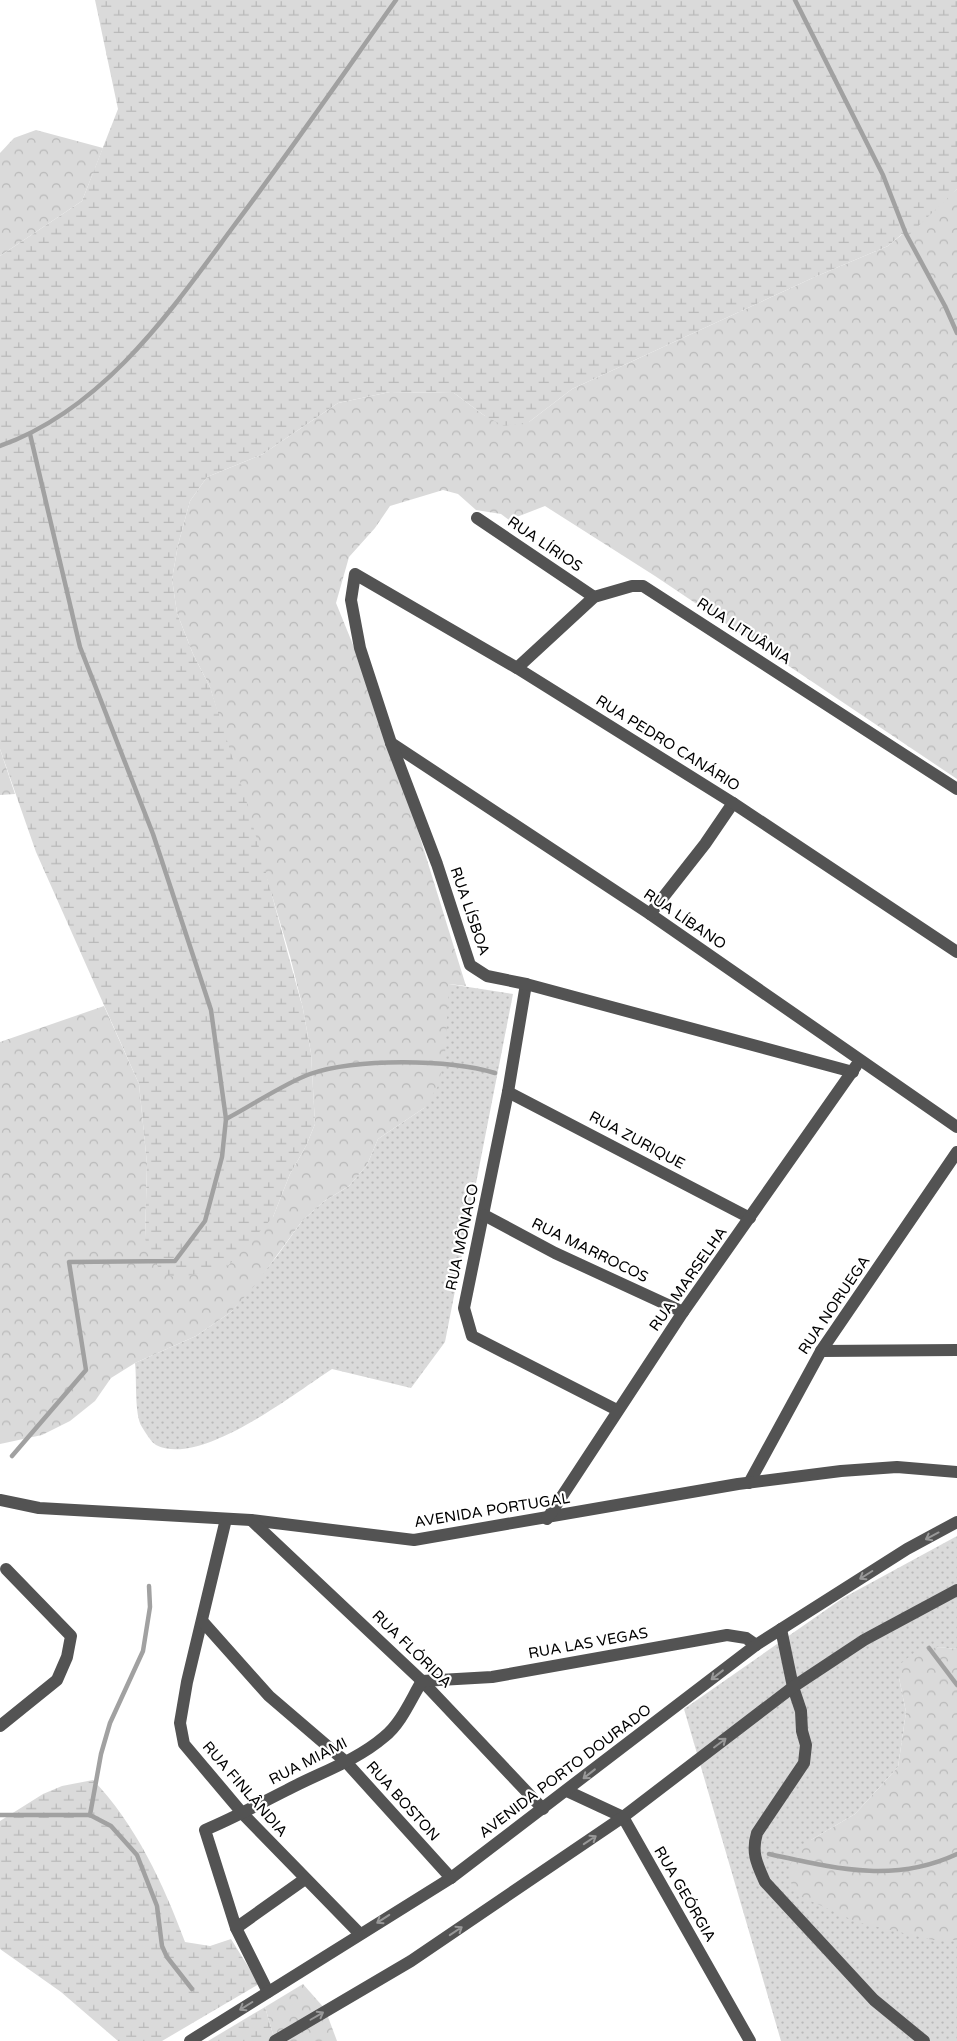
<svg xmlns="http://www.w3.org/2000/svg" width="957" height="2041" viewBox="0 0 957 2041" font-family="'Varela Round',sans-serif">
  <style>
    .grass { fill: url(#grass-dots) }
    .forest { fill: url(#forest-crowns) }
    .wetland { fill: url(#wetland-marsh) }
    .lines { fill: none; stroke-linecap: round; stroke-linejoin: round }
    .stream { stroke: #a1a1a1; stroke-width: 4.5 }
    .minor { stroke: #535353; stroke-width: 12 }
    .oneway { stroke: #989898 }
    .labels { text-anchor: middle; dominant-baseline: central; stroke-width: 4.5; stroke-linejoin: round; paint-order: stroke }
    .street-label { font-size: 15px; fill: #000; stroke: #fff }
  </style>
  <defs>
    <pattern id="grass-dots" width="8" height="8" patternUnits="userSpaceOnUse" patternTransform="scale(1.25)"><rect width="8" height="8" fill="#dadada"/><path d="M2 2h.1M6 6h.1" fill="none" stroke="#b9b9b9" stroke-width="1.8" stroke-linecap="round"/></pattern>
    <pattern id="forest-crowns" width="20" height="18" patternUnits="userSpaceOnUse" patternTransform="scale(1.25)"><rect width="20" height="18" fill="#dadada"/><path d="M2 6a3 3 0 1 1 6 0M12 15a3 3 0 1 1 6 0" fill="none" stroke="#b9b9b9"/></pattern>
    <pattern id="wetland-marsh" width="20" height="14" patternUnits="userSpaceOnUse" patternTransform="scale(1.25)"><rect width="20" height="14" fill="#dadada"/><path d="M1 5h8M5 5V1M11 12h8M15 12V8" fill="none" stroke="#b9b9b9"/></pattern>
  </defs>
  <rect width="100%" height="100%" fill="#fff"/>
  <g class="grass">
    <path d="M449,984L513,994L445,1342L411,1388L332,1369C295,1393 200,1468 156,1445C151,1442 145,1432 142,1427C134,1415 137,1379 135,1363L196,1336L231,1312L277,1256L302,1221L323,1202L349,1186L367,1165L378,1139L424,1108Z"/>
    <polygon points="957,1536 957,1649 938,1647 899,1678 906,1712 898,1767 855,1814 811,1840 933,1940 957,1940 957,2041 781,2041 684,1709 843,1598"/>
  </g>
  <g class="forest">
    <polygon points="36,130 103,148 82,201 0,256 0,153 14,138"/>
    <polygon points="957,189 957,779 655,576 545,506 509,520 501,514 476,510 458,494 443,490 390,506 375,528 349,557 336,603 384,721 466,986 449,984 445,1054 438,1086 424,1108 378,1139 367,1165 349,1186 323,1202 302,1221 256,1284 231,1312 196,1336 135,1363 111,1378 95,1401 70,1421 42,1435 0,1444 0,1042 104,1006 139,1084 147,1164 145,1238 273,1217 290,1174 306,1146 315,1124 311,1053 303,1009 290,956 210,687 193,654 177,613 172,579 178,545 190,501 207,477 263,454 338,403 390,392 454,393 485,416 529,422 572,389 817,276 888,246"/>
    <polygon points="0,749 15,794 0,795"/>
    <polygon points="938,1647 957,1649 957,1940 933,1940 857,1922 802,1897 789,1880 790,1864 811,1840 855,1814 898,1767 906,1712 899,1678 899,1665 914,1653"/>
    <polygon points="303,1984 325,2009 337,2041 275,2041 265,2007"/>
  </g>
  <g class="wetland">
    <polygon points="95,0 957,0 957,189 909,235 902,234 888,246 817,276 572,389 529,422 504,426 485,416 454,393 390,392 338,403 263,454 207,477 190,501 178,545 172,579 177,613 193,654 210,687 246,800 303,1009 311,1053 315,1124 306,1146 290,1174 273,1217 228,1266 183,1277 170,1276 161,1271 149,1254 145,1238 147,1164 139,1084 36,852 0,749 0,256 82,201 118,109"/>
    <path d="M93,1780C135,1823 164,1885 185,1942L210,1946L231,1939L259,1984L162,2041H118L61,1992L0,1949V1821L43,1794L62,1786Z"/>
    <polygon points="265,2007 275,2041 208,2041"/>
  </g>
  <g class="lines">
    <g class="stream">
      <polyline points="795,0 883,175 906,234 945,306 957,333"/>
      <path d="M0,446C104,409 170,312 233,227C289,153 342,76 396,0"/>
      <path d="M226,1119C251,1106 285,1083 310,1074C357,1058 448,1059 495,1073"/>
      <polyline points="12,1456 86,1370 69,1262 175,1261 205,1221 222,1157 226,1119 211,1010 153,834 80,647 30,434"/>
      <polyline points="929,1648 957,1685"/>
      <polyline points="0,1815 90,1815 111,1826 137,1855 157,1906 162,1946 167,1957 192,1989"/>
      <polyline points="90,1815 101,1754 110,1723 143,1651 150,1607 149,1586"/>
      <path d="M769,1854C834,1868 893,1884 957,1854"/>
    </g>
    <g class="minor">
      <polyline points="477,518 594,597"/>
      <polyline points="517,668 594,597 632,586 643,586 957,789"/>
      <polyline points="391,743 650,914 957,1127"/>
      <polyline points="650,914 705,844 733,803"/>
      <polyline points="526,984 508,1092 464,1308 472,1336 617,1410"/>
      <polyline points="853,1072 526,984 487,976 470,965 437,864 391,743 360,648 351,600 355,574 517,668 733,803 957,952"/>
      <polyline points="508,1092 750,1218"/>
      <polyline points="484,1215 555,1253 683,1312"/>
      <polyline points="821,1351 957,1350"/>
      <polyline points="749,1483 821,1351 957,1152"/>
      <polyline points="0,1500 39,1508 251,1520 414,1540 738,1484 841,1471 897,1467 957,1472"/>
      <polyline points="226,1519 187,1682 180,1723 184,1744 243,1814 360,1934"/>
      <polyline points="547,1519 683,1312 856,1066"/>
      <polyline points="251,1520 422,1681 543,1809"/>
      <polyline points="203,1622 269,1696 346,1762 451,1878"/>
      <path d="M781,1629L793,1687L801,1711L802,1731L806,1745L804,1763L757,1833C751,1853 757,1864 765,1882L874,2000L924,2041"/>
      <polyline points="0,1726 57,1680 67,1657 71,1636 6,1569"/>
      <polyline points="567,1791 623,1817 750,2041"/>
      <polyline points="236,1928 305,1879"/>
      <path d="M268,1992L236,1928L205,1830C234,1818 259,1804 287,1790C319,1773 356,1761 384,1737C401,1724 411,1699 422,1681L492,1677L727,1635L746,1638L756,1645"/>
      <polyline points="190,2041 451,1878 756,1645 907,1549 957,1522"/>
      <polyline points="275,2041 411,1961 623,1817 793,1687 864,1640 957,1590"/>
    </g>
  </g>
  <defs><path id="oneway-shaft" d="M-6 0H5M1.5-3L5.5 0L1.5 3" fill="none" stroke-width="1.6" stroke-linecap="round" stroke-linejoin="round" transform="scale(1.25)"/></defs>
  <g class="oneway">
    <use href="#oneway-shaft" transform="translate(932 1536) rotate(152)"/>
    <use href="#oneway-shaft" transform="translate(866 1575) rotate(148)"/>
    <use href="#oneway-shaft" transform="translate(717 1675) rotate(142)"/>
    <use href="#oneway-shaft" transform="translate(720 1743) rotate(-37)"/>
    <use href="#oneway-shaft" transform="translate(589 1774) rotate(142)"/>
    <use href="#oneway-shaft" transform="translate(590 1840) rotate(-34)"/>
    <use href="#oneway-shaft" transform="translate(383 1919) rotate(147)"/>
    <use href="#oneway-shaft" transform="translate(456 1931) rotate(-34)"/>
    <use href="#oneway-shaft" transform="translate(246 2006) rotate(148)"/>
    <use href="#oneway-shaft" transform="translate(317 2016) rotate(-30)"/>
  </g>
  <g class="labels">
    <g class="street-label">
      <text transform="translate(545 544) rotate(34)">RUA LÍRIOS</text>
      <text transform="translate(744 631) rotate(33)">RUA LITUÂNIA</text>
      <text transform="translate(668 743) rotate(32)">RUA PEDRO CANÁRIO</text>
      <text transform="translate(470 911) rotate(71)">RUA LÍSBOA</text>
      <text transform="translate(685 919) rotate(34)">RUA LÍBANO</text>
      <text transform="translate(637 1140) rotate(28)">RUA ZURIQUE</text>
      <text transform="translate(462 1237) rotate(-78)">RUA MÔNACO</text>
      <text transform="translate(590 1250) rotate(26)">RUA MARROCOS</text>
      <text transform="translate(688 1279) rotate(-55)">RUA MARSELHA</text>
      <text transform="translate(834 1305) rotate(-56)">RUA NORUEGA</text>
      <text transform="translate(492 1510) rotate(-9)">AVENIDA PORTUGAL</text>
      <text transform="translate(588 1643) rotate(-10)">RUA LAS VEGAS</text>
      <text transform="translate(412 1649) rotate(44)">RUA FLÓRIDA</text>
      <text transform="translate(308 1761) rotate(-27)">RUA MIAMI</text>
      <text transform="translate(565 1771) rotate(-37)">AVENIDA PORTO DOURADO</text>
      <text transform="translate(245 1789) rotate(49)">RUA FINLÂNDIA</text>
      <text transform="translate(403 1801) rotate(48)">RUA BOSTON</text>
      <text transform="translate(685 1894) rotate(60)">RUA GEÓRGIA</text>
    </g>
  </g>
</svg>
